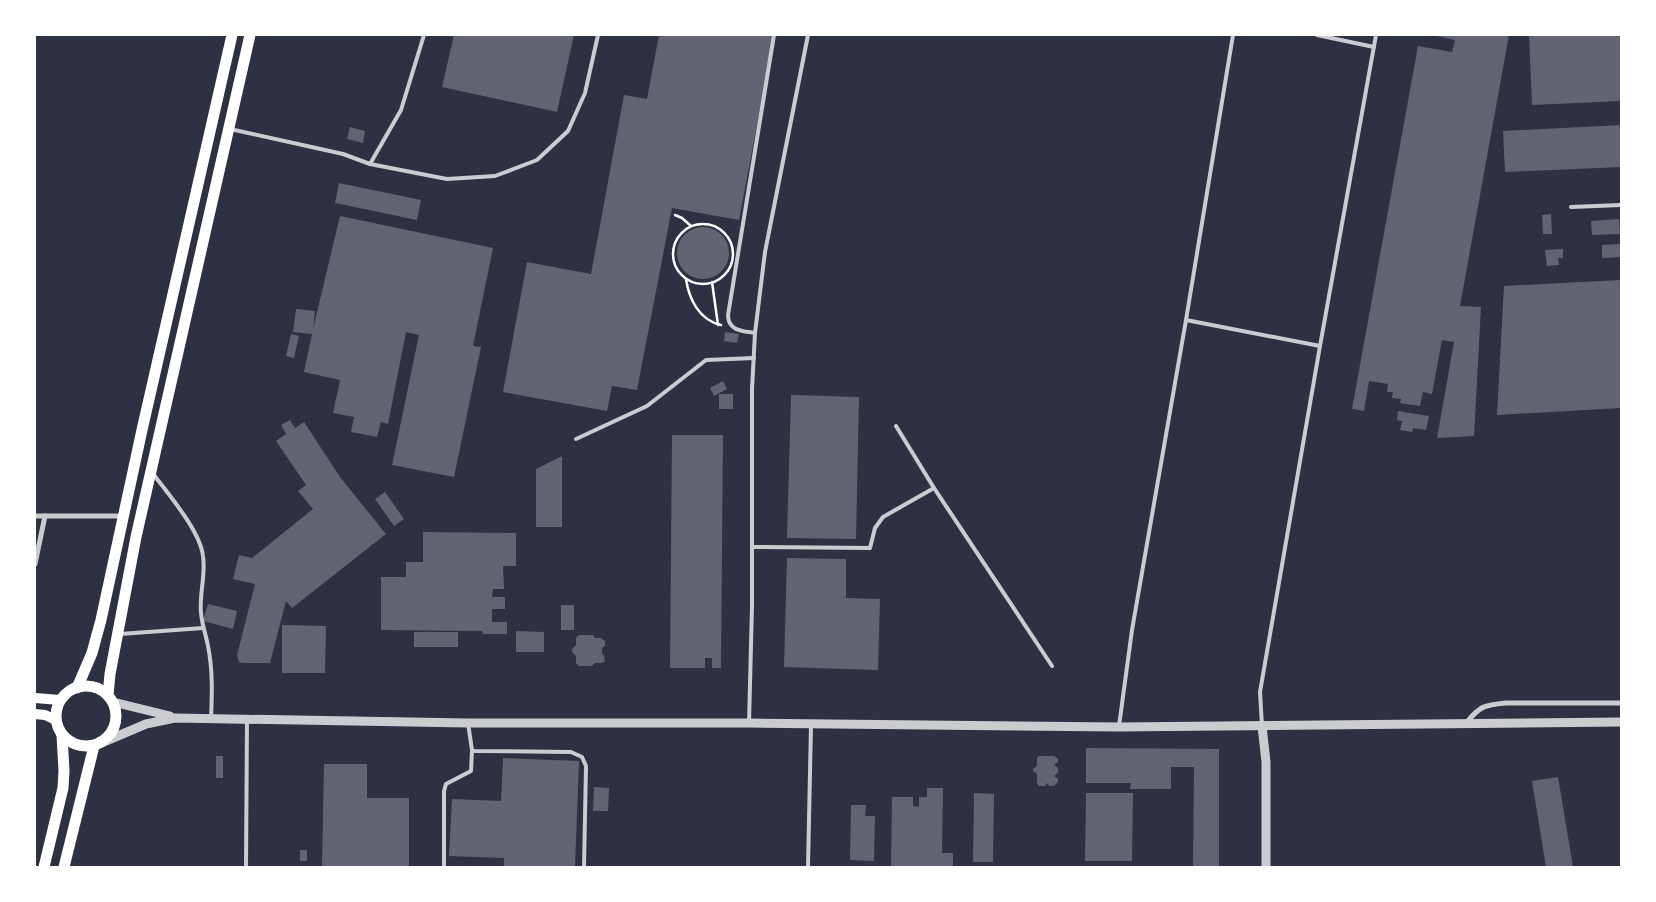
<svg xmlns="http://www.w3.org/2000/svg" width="1656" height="902" viewBox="0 0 1656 902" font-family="'Source Serif 4',serif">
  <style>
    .building { fill: #626471 }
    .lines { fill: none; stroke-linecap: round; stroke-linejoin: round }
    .path { stroke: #fff; stroke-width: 2.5 }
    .service { stroke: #caccd0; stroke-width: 4 }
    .minor { stroke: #caccd0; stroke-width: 5 }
    .tertiary { stroke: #caccd0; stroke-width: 9 }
    .secondary { stroke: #fff; stroke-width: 10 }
    .primary { stroke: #fff; stroke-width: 11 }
  </style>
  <rect width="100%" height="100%" fill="#2d3142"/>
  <g class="building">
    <polygon points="454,35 574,35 557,112 442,87"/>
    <polygon points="659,35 774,35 739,220 672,208 637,390 612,386 607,411 503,392 527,262 591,274 624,95 647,99"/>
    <polygon points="1433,35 1509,35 1460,306 1481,307 1474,436 1437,438 1454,342 1442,340 1432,394 1423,392 1420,406 1400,403 1401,399 1392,398 1393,392 1387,392 1388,384 1369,381 1364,411 1352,409 1418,46 1452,52 1455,40"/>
    <polygon points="1529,35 1621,35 1621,101 1532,105"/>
    <polygon points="1621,125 1621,167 1505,172 1503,131"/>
    <polygon points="350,127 365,131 363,143 347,139"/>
    <polygon points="339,183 421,200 417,220 335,203"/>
    <polygon points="1551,214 1552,234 1543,234 1542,215"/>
    <polygon points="340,216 493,248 473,346 481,347 454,477 392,465 419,335 406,332 388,424 381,422 377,437 351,432 354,417 333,413 340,380 304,372 312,334 293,332 296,309 315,311 313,329"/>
    <polygon points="1619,219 1620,234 1592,235 1591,221"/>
    <circle cx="703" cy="253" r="26"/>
    <polygon points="1621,244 1621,257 1602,258 1602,245"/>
    <polygon points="1563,249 1563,258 1558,258 1559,265 1547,266 1545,250"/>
    <polygon points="1621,280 1621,408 1497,415 1504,286"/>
    <polygon points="725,332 739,334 737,343 724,341"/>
    <polygon points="291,334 299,336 294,358 286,356"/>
    <polygon points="723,381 727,389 714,396 710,388"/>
    <rect x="719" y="394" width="14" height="15"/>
    <polygon points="791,395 859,397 856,539 787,538"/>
    <polygon points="1398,411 1429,416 1426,430 1413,428 1412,432 1400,430 1402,421 1397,420"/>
    <polygon points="290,420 295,428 304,422 340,477 386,534 292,608 286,601 270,663 242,663 239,662 237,655 255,584 233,579 239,555 252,558 313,509 298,491 306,485 276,441 286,434 281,425"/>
    <polygon points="672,435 723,435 721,668 712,668 712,658 705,658 705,668 670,668"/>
    <polygon points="562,456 562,527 536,527 536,469"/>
    <polygon points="385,492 404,519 394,526 375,499"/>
    <polygon points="423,532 516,533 516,566 503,566 504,589 493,589 492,597 505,597 505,609 492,609 492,622 507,622 507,634 483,634 482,631 381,630 381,577 406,577 406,562 423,562"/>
    <polygon points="787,558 846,559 846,598 880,599 878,670 784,667"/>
    <polygon points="208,604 237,611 233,629 203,621"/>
    <rect x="561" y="605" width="13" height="25"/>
    <polygon points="282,625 326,626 325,673 282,673"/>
    <polygon points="516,631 544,632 544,652 516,652"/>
    <rect x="414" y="632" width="44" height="15"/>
    <polygon points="579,635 593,635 595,638 601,638 605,641 605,646 602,648 602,653 604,656 605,661 602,663 595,663 592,666 579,666 576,663 576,656 572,652 572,649 576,645 576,638"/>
    <polygon points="1086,748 1219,749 1219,867 1193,867 1194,767 1171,767 1171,789 1130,789 1131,783 1086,783"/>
    <rect x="216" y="756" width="7" height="22"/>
    <polygon points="1039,756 1054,756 1058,759 1058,762 1054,765 1058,768 1058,773 1054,776 1058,779 1058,782 1054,786 1049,786 1047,783 1045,786 1039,786 1037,783 1037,774 1033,771 1033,769 1037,766 1037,758"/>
    <polygon points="503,758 579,761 575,867 504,867 504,858 449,856 452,799 501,801"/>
    <polygon points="324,764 367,764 367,798 409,798 409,867 322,867"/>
    <polygon points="1558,777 1573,867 1546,867 1532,781"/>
    <polygon points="594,787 609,788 608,811 593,811"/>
    <polygon points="927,788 943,788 942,853 953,853 953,867 891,866 892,797 913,797 913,806 919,807 919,797 927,797"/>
    <polygon points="974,793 994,794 993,862 973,862"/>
    <polygon points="1086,793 1133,793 1132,861 1085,861"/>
    <polygon points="851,805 866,805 865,816 875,816 874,861 850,860"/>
    <rect x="300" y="850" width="7" height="11"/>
  </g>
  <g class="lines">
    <g class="path">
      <polyline points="675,215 682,218 691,226"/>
      <circle cx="703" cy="254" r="30"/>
      <path d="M686,279C689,299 699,320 721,325"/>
      <polyline points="712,282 718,325"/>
    </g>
    <g class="service">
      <polyline points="1317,35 1374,47"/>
      <polyline points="230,129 343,154 370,164 447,179 495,176 537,160 568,131 585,93 598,35"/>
      <polyline points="370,164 401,110 424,35"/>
      <polyline points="1571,207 1621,205"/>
      <polyline points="1186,320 1320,346"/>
      <path d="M755,333C743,331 728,331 728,315L774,35"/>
      <polyline points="896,426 934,488 1052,666"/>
      <polyline points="576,439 647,406 706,360 754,358"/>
      <path d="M154,475C169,495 200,531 203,556C206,575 199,594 201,613C202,625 206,635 208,646C213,671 212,695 211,719"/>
      <polyline points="752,547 870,548 875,528 883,517 934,488"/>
      <polyline points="120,634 203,628"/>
      <polyline points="749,723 752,606 752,389 755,333 765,252 808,35"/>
      <polyline points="1119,726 1132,630 1186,320 1233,35"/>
      <polyline points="1262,726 1260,692 1320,346 1376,35"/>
      <polyline points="472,750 474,751 571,752 582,757 586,766 584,867"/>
      <polyline points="246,867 247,719"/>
      <polyline points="444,867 444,791 446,784 471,771 472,750 468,723"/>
      <polyline points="808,867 811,725"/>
    </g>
    <g class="minor">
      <polyline points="35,516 124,516"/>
      <polyline points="35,564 45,516"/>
      <path d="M1466,723C1480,706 1484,705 1506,703H1621"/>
    </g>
    <g class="tertiary">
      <polyline points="113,702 170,716"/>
      <polyline points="1262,726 1266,762 1266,867"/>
      <polyline points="99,744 146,724 175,718 468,723 749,723 1119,727 1621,722"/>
    </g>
    <g class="secondary">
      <polyline points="35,698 60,700"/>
      <polyline points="35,714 45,715 56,720"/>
    </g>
    <g class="primary">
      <circle cx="86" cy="716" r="30"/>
      <polyline points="77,688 92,653 101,620 142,430 232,35"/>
      <polyline points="108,695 110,674 136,537 250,35"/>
      <polyline points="44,867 63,788 64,771 62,735"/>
      <polyline points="64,867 94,746"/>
    </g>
  </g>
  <rect width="1656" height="902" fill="none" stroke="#ffffff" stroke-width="72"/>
</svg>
